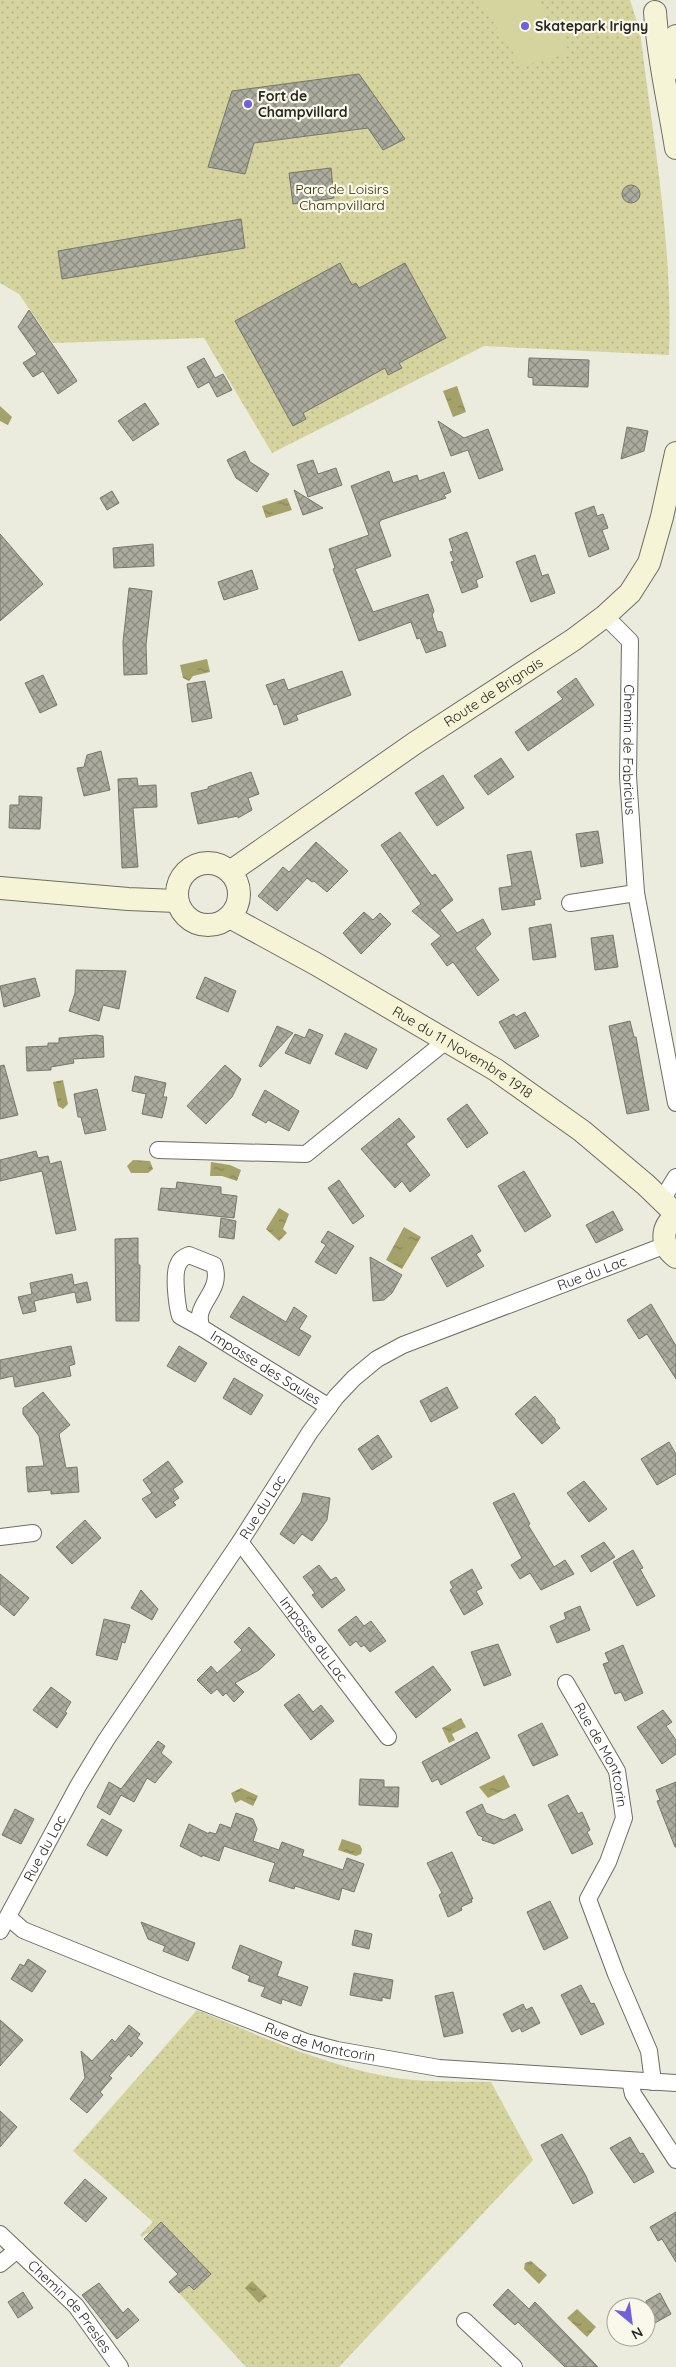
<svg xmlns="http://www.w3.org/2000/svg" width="676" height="2367" viewBox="0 0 676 2367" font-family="Quicksand,sans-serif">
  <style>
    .green { fill: url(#green-dots) }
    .pitch { fill: #d5d39e }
    .water { fill: url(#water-ripples) }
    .building { fill: url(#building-cross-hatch); stroke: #77776b }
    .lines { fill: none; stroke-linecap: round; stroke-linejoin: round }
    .street-casing { stroke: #6d6d62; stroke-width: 18 }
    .secondary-casing { stroke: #6d6d62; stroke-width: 24 }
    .street { stroke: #fff; stroke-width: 16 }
    .secondary { stroke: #f5f4d6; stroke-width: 22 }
    .poi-dot { fill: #7060da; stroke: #f9f8eb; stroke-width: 2 }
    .labels { text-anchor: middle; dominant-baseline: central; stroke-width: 4.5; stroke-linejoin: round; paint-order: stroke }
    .poi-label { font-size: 14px; font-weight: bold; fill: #282823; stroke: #f9f8eb; text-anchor: start }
    .park-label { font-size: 14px; fill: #322f00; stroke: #f9f8eb }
    .street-label { font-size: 14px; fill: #282823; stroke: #f9f8eb }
  </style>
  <defs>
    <pattern id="green-dots" width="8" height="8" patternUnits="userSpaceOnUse" patternTransform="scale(1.25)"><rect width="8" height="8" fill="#d5d39e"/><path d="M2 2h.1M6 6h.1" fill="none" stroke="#b7b588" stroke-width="1.8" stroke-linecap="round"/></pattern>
    <pattern id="water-ripples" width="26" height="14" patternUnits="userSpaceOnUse" patternTransform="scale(1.25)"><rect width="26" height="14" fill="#a4a169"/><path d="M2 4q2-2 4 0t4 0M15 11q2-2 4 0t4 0" fill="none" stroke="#868356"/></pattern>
    <pattern id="building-cross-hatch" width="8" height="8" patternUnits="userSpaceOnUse" patternTransform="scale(1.25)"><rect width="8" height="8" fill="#abab9e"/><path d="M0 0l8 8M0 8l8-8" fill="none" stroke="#8b8b80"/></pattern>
  </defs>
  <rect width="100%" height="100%" fill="#ebebde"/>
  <g class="green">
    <path d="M0,0H630L640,31C653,140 673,243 669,355L484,346L272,453L204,338L53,343L19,294L0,283Z"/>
    <path d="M197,2010C258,2035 319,2063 385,2076C419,2083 456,2081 491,2082L533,2160L339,2367H246L179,2293L189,2285L194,2290L211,2274L147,2233L142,2237L140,2235L153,2222L73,2151Z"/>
  </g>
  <polygon class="pitch" points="479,0 536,0 570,52 522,66"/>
  <g class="water">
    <polygon points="457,386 466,412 453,417 443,391"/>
    <polygon points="0,406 12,417 8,425 0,421"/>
    <polygon points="287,498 292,510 266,518 262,506"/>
    <polygon points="207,659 210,672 193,676 189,681 183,678 180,665"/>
    <polygon points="63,1080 68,1104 63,1109 58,1106 53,1082"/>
    <polygon points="133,1160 150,1161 153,1169 148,1173 131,1173 127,1166"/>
    <polygon points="211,1162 230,1165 241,1170 237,1181 222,1176 210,1176"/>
    <polygon points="279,1208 289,1214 283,1229 287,1233 279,1241 266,1229"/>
    <polygon points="404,1227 421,1237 402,1269 386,1260"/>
    <polygon points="461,1718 466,1727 452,1734 455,1740 449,1743 442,1728"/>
    <polygon points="504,1775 510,1787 488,1798 479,1787"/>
    <polygon points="241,1788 258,1796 253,1806 241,1800 235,1803 231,1793"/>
    <polygon points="342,1839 360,1845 362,1849 361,1854 356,1856 338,1850"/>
    <polygon points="531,2261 547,2275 539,2284 524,2269 525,2263"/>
    <polygon points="252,2281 267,2296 259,2303 245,2288"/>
    <polygon points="577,2309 596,2327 587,2337 567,2318"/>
  </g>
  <g class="building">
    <polygon points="359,74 405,139 383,150 368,128 254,143 245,174 208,167 232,91"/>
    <polygon points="331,168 334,198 293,204 289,173"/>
    <circle cx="631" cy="194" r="9"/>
    <polygon points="241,219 245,248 62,279 58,251"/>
    <polygon points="340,263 352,285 356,283 359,288 405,263 446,338 399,363 402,368 388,375 385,368 303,413 306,419 293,426 235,321"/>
    <polygon points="29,310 77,381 58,394 43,371 33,377 23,363 37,354 18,327"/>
    <polygon points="204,358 215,378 223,374 232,390 217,397 209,382 198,388 187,367"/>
    <polygon points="529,358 589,360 588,387 533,385 533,378 528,377"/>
    <polygon points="145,403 159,424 133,441 118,421"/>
    <polygon points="438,421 464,438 488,429 503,470 479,479 468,450 451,456"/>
    <polygon points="627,427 648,431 644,451 621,459"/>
    <polygon points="245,451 250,462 269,474 257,492 236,478 227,460"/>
    <polygon points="313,460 318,474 336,468 342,485 308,497 297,465"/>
    <polygon points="389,471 393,483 417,475 419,481 444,472 451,492 444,495 446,498 381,520 379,523 391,556 355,569 373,612 428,594 434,611 432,615 437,631 442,632 446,646 426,653 420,638 417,639 411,622 359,641 333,569 335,568 329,549 369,535 351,486"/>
    <polygon points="294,490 323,508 303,515"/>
    <polygon points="112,491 119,503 107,510 100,498"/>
    <polygon points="594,506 597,516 603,514 608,528 602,530 609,549 589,557 575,513"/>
    <polygon points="467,532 483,577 476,580 478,587 462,593 451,562 454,561 450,552 453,551 449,539"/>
    <polygon points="0,534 43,584 0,621"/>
    <polygon points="153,544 154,566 114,568 113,548"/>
    <polygon points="535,555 542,576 548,574 555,593 531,602 516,562"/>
    <polygon points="252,570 258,589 224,600 218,582"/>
    <polygon points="129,588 152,591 146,645 147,674 124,675 123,642"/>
    <polygon points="342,671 351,695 296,715 298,720 284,725 277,704 274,705 266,685 284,679 288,690"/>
    <polygon points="43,675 57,705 40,713 25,683"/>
    <polygon points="576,678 594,705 528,751 515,732 563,699 557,692"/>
    <polygon points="205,681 212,718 192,722 187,684"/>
    <polygon points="101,751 110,790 84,796 77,768 84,767 87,755"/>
    <polygon points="501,758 514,777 488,795 474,776"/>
    <polygon points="251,772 259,794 248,798 252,810 238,818 238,816 198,824 191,793 208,789 208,787"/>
    <polygon points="443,775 464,808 437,826 415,793"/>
    <polygon points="137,778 138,786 156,785 157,807 133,808 138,867 122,868 118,779"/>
    <polygon points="19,796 42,797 40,829 9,828 10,805 19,805"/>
    <polygon points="598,831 603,863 581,867 576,834"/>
    <polygon points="400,832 432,876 435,874 453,900 440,910 457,933 483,919 491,934 475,948 499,980 478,996 453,962 447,966 431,944 441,936 412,911 421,904 381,845"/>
    <polygon points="316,842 348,871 327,892 314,881 312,882 307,878 277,911 258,896 283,867 289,872"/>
    <polygon points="531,851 541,899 534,900 535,905 502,910 499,888 512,886 507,855"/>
    <polygon points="364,912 373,920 380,913 391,924 361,954 343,933"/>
    <polygon points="551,924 556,957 533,960 529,928"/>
    <polygon points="613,935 618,967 595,970 591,938"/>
    <polygon points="76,970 126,971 119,1009 103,1005 99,1021 69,1011 75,993"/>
    <polygon points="205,977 236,991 228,1012 196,998"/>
    <polygon points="35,978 40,996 4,1007 0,986"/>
    <polygon points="525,1012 539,1036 515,1049 499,1022 514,1014 516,1017"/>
    <polygon points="630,1021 634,1037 636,1037 649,1110 627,1114 609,1026"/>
    <polygon points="277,1026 293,1033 261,1067 259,1066"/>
    <polygon points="309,1029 323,1035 310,1064 285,1053 295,1034 305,1038"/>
    <polygon points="345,1033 377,1049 367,1069 335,1054"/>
    <polygon points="96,1035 103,1036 104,1057 73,1059 74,1063 51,1067 51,1070 27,1071 26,1047 48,1046 48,1043 59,1043 59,1038"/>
    <polygon points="4,1065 18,1115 0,1119 0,1066"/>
    <polygon points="225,1065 241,1079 232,1097 206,1124 187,1106"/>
    <polygon points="135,1076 166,1083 163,1097 167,1097 162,1118 142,1114 146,1094 132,1091"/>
    <polygon points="97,1089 106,1130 85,1134 81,1117 78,1117 74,1094"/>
    <polygon points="265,1090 299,1111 289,1131 268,1120 266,1123 252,1115"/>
    <polygon points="467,1104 488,1133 467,1148 447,1119"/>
    <polygon points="399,1118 415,1137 406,1144 430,1175 410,1192 402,1181 395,1188 361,1149"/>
    <polygon points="36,1151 38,1158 48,1156 50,1164 61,1161 76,1230 56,1234 42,1171 0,1181 0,1160"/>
    <polygon points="524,1171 551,1216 525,1232 498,1186"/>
    <polygon points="339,1180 364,1216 353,1224 328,1188"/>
    <polygon points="177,1182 221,1187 221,1194 237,1196 234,1218 158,1210 161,1188 176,1189"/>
    <polygon points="613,1211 623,1230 596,1243 586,1225"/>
    <polygon points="221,1218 236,1221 234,1239 219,1237"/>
    <polygon points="328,1231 354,1246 336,1274 315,1262 326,1245 321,1242"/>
    <polygon points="472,1235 481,1251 476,1254 484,1266 447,1287 431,1258"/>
    <polygon points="138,1238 138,1265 140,1265 139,1321 116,1321 115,1239"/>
    <polygon points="370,1257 402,1275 392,1293 384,1300 373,1301"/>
    <polygon points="72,1274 74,1285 87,1282 91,1300 77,1303 75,1292 34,1301 36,1311 23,1314 18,1297 32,1294 30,1283"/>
    <polygon points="243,1296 286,1322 294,1307 307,1316 299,1329 311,1336 299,1356 230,1317"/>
    <polygon points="651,1304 676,1346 676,1379 647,1334 639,1339 627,1320"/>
    <polygon points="71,1346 75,1364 69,1366 71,1376 15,1387 13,1376 0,1379 0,1360"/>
    <polygon points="179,1346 207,1363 195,1382 167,1366"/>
    <polygon points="234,1378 263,1395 251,1415 223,1398"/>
    <polygon points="447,1387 458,1408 431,1422 420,1401"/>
    <polygon points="43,1392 70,1425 59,1434 66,1468 77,1467 79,1492 51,1494 51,1490 28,1492 26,1467 44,1466 39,1436 23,1414 23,1408"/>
    <polygon points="535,1396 555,1419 555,1422 560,1428 542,1444 515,1414"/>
    <polygon points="378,1435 392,1457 372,1470 358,1449"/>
    <polygon points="669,1442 676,1454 676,1474 657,1485 641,1459"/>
    <polygon points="168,1461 183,1482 173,1489 179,1498 173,1502 176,1505 156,1518 142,1499 152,1493 143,1480"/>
    <polygon points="584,1481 607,1509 589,1522 567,1493"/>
    <polygon points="303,1493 330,1498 327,1520 312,1541 302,1534 294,1544 280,1534 301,1502"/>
    <polygon points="514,1493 530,1524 528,1525 554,1567 565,1560 574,1574 541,1590 530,1573 520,1579 511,1565 522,1558 493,1503"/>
    <polygon points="85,1520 101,1538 72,1564 56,1547"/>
    <polygon points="604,1542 615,1557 591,1572 581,1556"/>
    <polygon points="633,1550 643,1568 640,1569 655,1596 637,1606 613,1562"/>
    <polygon points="319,1565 331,1580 336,1577 345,1590 322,1608 312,1595 315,1593 303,1577"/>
    <polygon points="472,1569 482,1588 476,1591 483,1604 464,1615 450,1590 453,1588 450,1582"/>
    <polygon points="0,1574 29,1598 14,1616 0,1604"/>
    <polygon points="141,1590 158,1609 152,1620 131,1608"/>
    <polygon points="580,1606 590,1630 557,1643 550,1626 566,1619 564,1613"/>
    <polygon points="356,1616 364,1626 371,1621 386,1641 370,1652 364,1645 361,1647 356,1641 350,1646 338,1630"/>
    <polygon points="104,1619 130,1625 125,1643 122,1642 117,1660 96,1655"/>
    <polygon points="249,1627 275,1655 259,1670 235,1683 244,1692 234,1702 226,1693 223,1696 217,1689 211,1694 197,1680 211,1666 217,1673 242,1650 234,1642"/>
    <polygon points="498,1644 511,1675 484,1686 471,1652"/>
    <polygon points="623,1645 643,1693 625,1701 621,1692 615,1694 603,1664 609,1662 605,1653"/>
    <polygon points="433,1666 451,1690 416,1718 395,1692"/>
    <polygon points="51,1687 71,1702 65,1712 67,1713 57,1728 33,1710"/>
    <polygon points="299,1694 313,1712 321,1705 334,1721 311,1740 284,1705"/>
    <polygon points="663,1710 672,1722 666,1726 676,1740 676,1754 662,1764 637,1727"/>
    <polygon points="542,1723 558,1755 533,1766 518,1735"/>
    <polygon points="477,1732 490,1758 441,1785 438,1779 432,1782 422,1762"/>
    <polygon points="158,1741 165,1746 161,1753 172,1762 155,1783 147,1778 134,1802 121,1795 110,1815 97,1807 109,1782 121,1789"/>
    <polygon points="360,1779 384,1780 384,1787 399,1787 398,1807 359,1805"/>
    <polygon points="676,1782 676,1847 675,1847 657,1801 660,1800 656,1790"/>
    <polygon points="568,1795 578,1814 582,1812 590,1830 587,1832 593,1844 572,1854 548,1805"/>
    <polygon points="482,1804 486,1813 504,1820 515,1814 523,1830 494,1844 482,1840 483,1837 478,1835 466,1812"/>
    <polygon points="15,1809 34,1819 21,1844 2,1835"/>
    <polygon points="236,1813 253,1819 257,1829 253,1841 279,1850 282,1842 304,1850 302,1856 343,1870 347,1858 364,1864 354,1892 342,1888 339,1900 295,1886 294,1889 269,1881 275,1863 224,1846 219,1861 202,1855 202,1857 180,1846 189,1824 209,1834 209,1832 216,1834 220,1824 231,1828"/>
    <polygon points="102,1819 122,1830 107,1856 87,1845"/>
    <polygon points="452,1852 473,1899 471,1899 472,1902 461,1907 462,1910 448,1917 439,1895 442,1893 427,1863"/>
    <polygon points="550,1901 568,1938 544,1950 527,1912"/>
    <polygon points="141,1922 195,1943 188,1961 163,1951 165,1946 148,1939"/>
    <polygon points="355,1930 372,1934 369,1949 352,1945"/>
    <polygon points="240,1945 282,1962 277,1976 308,1987 301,2006 282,1999 281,2004 261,1996 265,1987 248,1981 250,1976 232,1968"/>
    <polygon points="28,1959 46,1971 32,1992 11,1979 20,1964 24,1966"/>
    <polygon points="354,1973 393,1980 390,1999 382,1997 382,2001 350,1995"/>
    <polygon points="581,1985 591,2004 594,2003 604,2024 581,2035 561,1995"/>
    <polygon points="453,1992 463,2033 444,2037 435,1996"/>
    <polygon points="523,2004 526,2010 532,2007 540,2023 522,2032 520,2028 512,2032 503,2014"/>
    <polygon points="0,2020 23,2040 0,2066"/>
    <polygon points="129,2025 140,2034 137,2038 143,2043 131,2057 129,2054 109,2076 112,2078 100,2092 103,2095 87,2113 70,2099 85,2078 81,2051 92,2061 112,2039 115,2042"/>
    <polygon points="0,2111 17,2127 0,2147"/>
    <polygon points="562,2134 586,2176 593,2193 573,2204 541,2145"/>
    <polygon points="630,2137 640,2154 643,2153 654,2172 634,2183 610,2148"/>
    <polygon points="85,2179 107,2198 86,2222 64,2203"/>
    <polygon points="676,2212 676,2262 662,2239 658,2241 650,2227"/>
    <polygon points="161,2222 211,2274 194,2290 189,2285 179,2293 169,2282 178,2274 144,2239"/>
    <polygon points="99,2283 123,2313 128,2308 139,2320 117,2339 82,2295"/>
    <polygon points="508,2289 529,2309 535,2302 598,2367 565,2367 518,2322 515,2325 493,2305"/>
    <polygon points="23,2292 33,2308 18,2318 8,2302"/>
    <polygon points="660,2293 671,2314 646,2328 646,2301"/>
  </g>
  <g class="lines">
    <defs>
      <g id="street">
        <path id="s1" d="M605,616L630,641L628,776L636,893L676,1103"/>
        <polyline points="570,903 636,893"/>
        <polyline points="158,1150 306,1154 446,1041"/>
        <polyline points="662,1200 676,1177"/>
        <path id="s2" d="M202,1328L180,1316C177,1306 173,1274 178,1265C180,1259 184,1257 189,1255L214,1265C224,1293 191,1304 202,1328L329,1407"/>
        <polyline points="0,1537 33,1533"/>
        <path id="s3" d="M240,1542L388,1737"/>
        <path id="s4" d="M566,1683L617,1771L624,1818L608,1862L588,1899L616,1974L649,2051L653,2082"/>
        <path id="s5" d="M8,1917L23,1930L161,1986L306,2042L337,2050L439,2068L676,2083"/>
        <path id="s6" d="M0,1931L78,1786L106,1740L240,1542L310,1432L336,1397L354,1378L377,1359L403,1345L666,1245"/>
        <polyline points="630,2081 633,2094 676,2160"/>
        <path id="s7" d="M0,2234L76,2306L120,2367"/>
        <polyline points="0,2264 17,2250"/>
        <polyline points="465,2321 514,2367"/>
      </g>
      <g id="secondary">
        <path d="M655,12C658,58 669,103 676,148"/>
        <polyline points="667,72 676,36"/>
        <circle cx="208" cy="894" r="31"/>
        <path id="s8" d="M230,872L415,743L573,640L605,616L630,593L649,563L662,517L676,453"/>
        <polyline points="0,888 128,899 176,901"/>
        <path id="s9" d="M230,917L316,964L496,1070L582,1131L646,1185L676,1214"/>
        <path d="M676,1216C661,1227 660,1245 676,1257"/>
      </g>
    </defs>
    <use href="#street" class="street-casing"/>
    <use href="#secondary" class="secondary-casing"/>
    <use href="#street" class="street"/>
    <use href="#secondary" class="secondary"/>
  </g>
  <g class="poi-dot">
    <circle cx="525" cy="26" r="5"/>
    <circle cx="248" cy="104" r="5"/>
  </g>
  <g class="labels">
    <g class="poi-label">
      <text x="535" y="26">Skatepark Irigny</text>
      <text x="258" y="96">Fort de<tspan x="258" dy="16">Champvillard</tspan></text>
    </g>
    <g class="park-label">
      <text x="342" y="189">Parc de Loisirs<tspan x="342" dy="16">Champvillard</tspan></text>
    </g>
    <g class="street-label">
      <text stroke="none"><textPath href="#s8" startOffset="319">Route de Brignais</textPath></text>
      <text stroke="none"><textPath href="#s1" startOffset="144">Chemin de Fabricius</textPath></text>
      <text stroke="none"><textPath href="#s9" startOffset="269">Rue du 11 Novembre 1918</textPath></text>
      <text stroke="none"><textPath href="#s6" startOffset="919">Rue du Lac</textPath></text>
      <text stroke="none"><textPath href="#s2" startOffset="261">Impasse des Saules</textPath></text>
      <text stroke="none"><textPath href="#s6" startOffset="499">Rue du Lac</textPath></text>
      <text stroke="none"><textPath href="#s3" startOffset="122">Impasse du Lac</textPath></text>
      <text stroke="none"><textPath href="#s4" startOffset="81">Rue de Montcorin</textPath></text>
      <text stroke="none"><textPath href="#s6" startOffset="94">Rue du Lac</textPath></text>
      <text stroke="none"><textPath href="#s5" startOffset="338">Rue de Montcorin</textPath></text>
      <text stroke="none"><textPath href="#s7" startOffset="101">Chemin de Presles</textPath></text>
    </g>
  </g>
  <g transform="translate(631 2322) rotate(151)"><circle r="24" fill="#f9f8eb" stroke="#a5a59b"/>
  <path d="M0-4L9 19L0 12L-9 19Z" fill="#7060da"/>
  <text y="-8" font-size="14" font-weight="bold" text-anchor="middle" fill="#282823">N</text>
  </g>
</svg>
